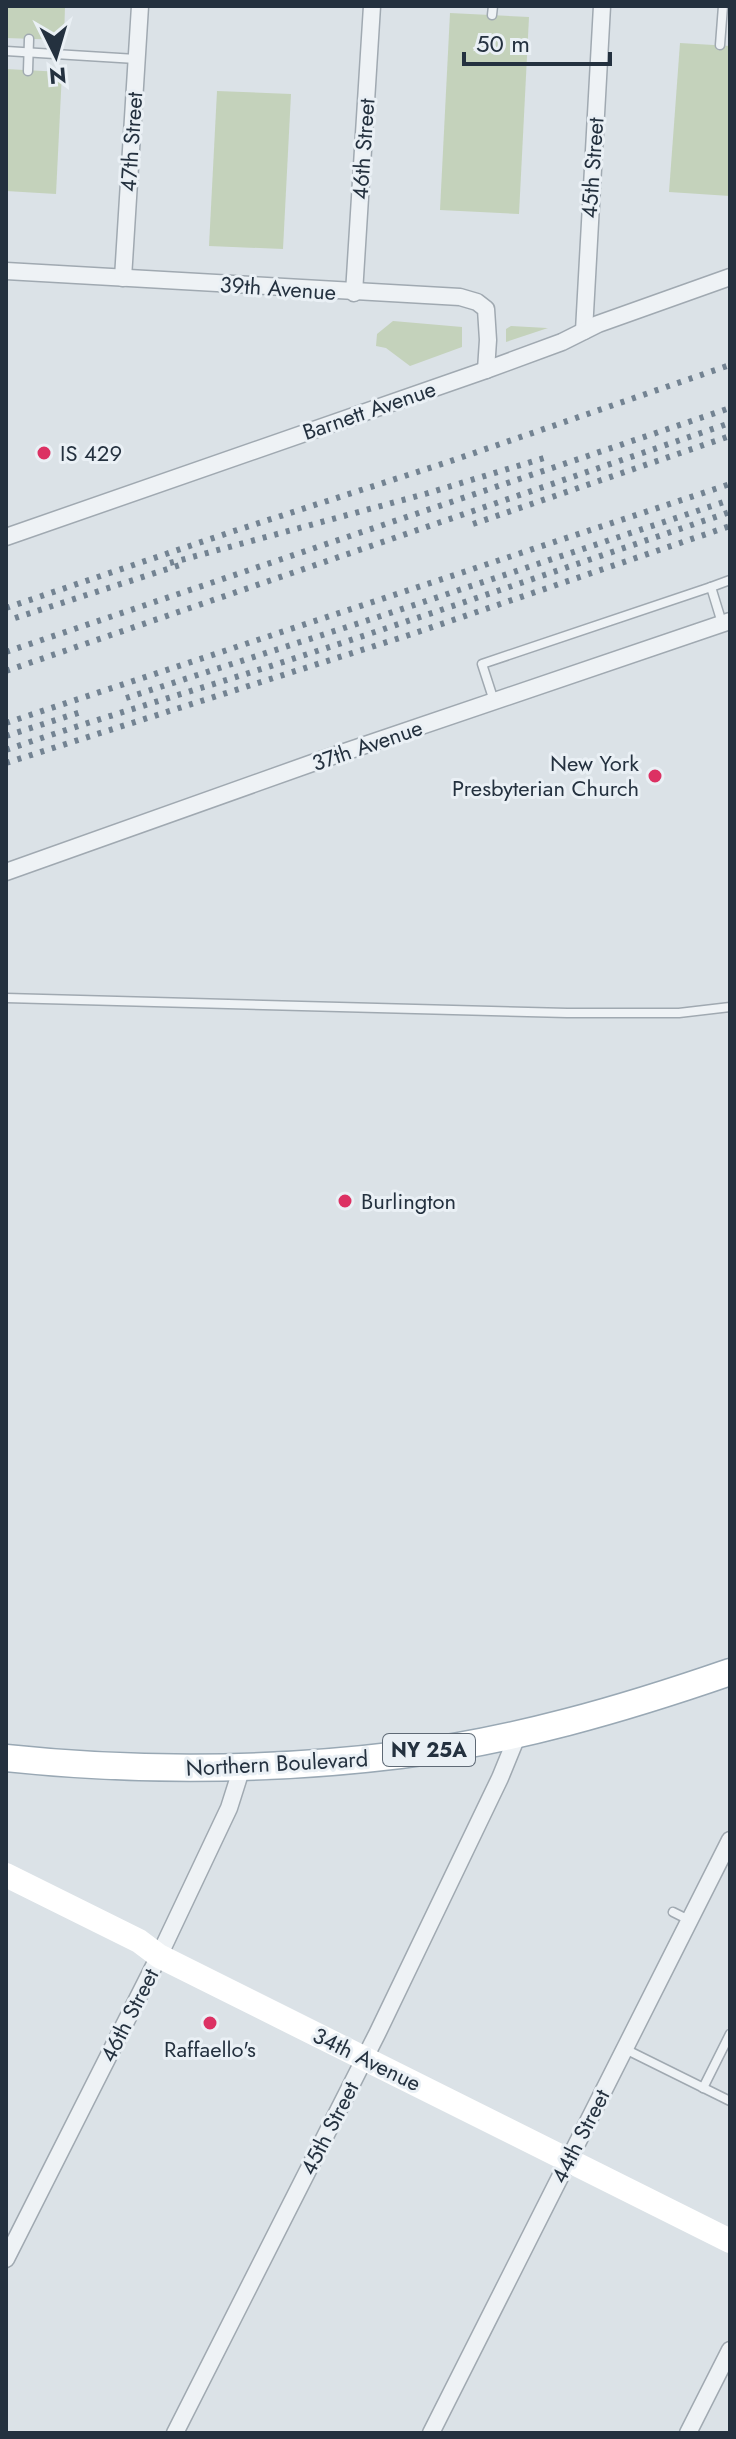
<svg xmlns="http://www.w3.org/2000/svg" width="736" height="2439" viewBox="0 0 736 2439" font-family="Jost,sans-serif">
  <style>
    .green { fill: #c4d2bb }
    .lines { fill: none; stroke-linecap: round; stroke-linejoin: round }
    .lane-casing { stroke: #a0a9b1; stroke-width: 11 }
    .street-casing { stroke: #a0a9b1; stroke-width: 19 }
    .primary-casing { stroke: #99a8b4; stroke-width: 29 }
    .lane { stroke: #eef2f5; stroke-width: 8 }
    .street { stroke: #eef2f5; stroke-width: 16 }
    .secondary { stroke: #fff; stroke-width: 24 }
    .primary { stroke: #fff; stroke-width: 26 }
    .rail { stroke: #738392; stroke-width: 6; stroke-dasharray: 4 8; stroke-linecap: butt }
    .poi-dot { fill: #dc3163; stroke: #eaf0f5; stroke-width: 3 }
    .labels { text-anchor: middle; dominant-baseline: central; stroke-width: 6; stroke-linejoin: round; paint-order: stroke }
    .shield { fill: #eaf0f5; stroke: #5f6a76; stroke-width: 2 }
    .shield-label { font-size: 20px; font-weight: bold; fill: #24313f }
    .street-label { font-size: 22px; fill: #24313f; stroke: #eaf0f5 }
    .poi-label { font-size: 22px; fill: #24313f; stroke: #eaf0f5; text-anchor: start }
  </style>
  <rect width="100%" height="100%" fill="#dbe2e7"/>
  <g class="green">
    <polygon points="6,6 65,6 64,40 6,38"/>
    <polygon points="450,13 529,17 519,214 440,210"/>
    <polygon points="680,43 730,46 730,196 669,192"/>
    <polygon points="6,69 62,72 56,194 6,191"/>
    <polygon points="217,91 291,94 283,249 209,246"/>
    <polygon points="393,321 462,327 462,347 410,366 386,348 376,346 377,334"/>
    <polygon points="511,326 547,328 548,328 506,342 506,329"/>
  </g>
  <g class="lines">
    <defs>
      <g id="lane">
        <polyline points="492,15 493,6"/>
        <polyline points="720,45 723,6"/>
        <polyline points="6,51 136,59"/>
        <polyline points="28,71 29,39"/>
        <polyline points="711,587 730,580"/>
        <polyline points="494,701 482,664 711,587 722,623"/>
        <polyline points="6,998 567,1013 679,1013 730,1007"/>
        <polyline points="673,1912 689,1920"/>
        <polyline points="625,2049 730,2101"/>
        <polyline points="703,2088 730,2034"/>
      </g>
      <g id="street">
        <polyline points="6,271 460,297 477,302 486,309 488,340 486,370"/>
        <polyline points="123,278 140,6"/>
        <polyline points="354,293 372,6"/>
        <polyline points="584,331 602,6"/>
        <polyline points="6,537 486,370 562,342 598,324 730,277"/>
        <polyline points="6,872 318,761 730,621"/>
        <polyline points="6,2259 159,1956 229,1808 242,1767"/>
        <polyline points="175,2433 377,2034 500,1778 518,1734"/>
        <polyline points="431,2433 730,1840"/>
        <polyline points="688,2433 730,2350"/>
      </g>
      <path id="primary" d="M6,1758C138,1772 269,1771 400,1755C513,1741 623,1709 730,1672"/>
    </defs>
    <use href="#lane" class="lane-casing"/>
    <use href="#street" class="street-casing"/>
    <use href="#primary" class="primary-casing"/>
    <use href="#lane" class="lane"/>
    <use href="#street" class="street"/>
    <polyline class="secondary" points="6,1875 139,1941 159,1956 730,2241"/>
    <use href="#primary" class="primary"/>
    <g class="rail">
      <polyline points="473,524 730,436"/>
      <polyline points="170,563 425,494 544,458"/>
      <polyline points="6,608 231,532 445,463 730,365"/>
      <polyline points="15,618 183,564"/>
      <polyline points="6,652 730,408"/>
      <polyline points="6,671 730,423"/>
      <polyline points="126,698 375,618 730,500"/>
      <polyline points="6,723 730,484"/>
      <polyline points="6,736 84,711"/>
      <path d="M6,750C96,719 187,693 277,664C429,615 579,563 730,512"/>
      <polyline points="6,763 409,635 730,526"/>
    </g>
  </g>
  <g class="poi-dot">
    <circle cx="44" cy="453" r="8"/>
    <circle cx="655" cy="776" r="8"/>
    <circle cx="345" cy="1201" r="8"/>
    <circle cx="210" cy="2023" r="8"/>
  </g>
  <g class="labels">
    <rect class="shield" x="383" y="1734" width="92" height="32" rx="6"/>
    <g class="shield-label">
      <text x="429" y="1750">NY 25A</text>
    </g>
    <g class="street-label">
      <text transform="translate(131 142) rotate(-86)">47th Street</text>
      <text transform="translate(363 149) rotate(-86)">46th Street</text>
      <text transform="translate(592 168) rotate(-86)">45th Street</text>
      <text transform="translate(278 288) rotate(4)">39th Avenue</text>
      <text transform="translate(369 410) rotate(-19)">Barnett Avenue</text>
      <text transform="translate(367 745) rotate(-19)">37th Avenue</text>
      <text transform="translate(277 1763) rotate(-3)">Northern Boulevard</text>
      <text transform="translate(129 2015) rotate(-63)">46th Street</text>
      <text transform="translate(367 2059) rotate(26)">34th Avenue</text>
      <text transform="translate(329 2128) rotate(-63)">45th Street</text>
      <text transform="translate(580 2136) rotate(-63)">44th Street</text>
    </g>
    <g class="poi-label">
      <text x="60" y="453">IS 429</text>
      <text x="639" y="763" text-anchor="end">New York<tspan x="639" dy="25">Presbyterian Church</tspan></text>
      <text x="361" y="1201">Burlington</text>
      <text x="210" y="2049" text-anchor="middle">Raffaello's</text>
    </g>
  </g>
  <rect width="736" height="2439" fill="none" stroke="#24313f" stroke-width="16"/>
  <g transform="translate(56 56) rotate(175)" stroke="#eaf0f5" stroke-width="6" paint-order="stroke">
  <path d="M0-6L14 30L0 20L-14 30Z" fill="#24313f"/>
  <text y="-12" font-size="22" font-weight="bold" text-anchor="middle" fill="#24313f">N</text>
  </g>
  <path d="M464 52v12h146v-12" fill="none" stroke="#24313f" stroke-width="4"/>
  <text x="476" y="52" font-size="24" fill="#24313f" stroke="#eaf0f5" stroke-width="6" paint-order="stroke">50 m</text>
</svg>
